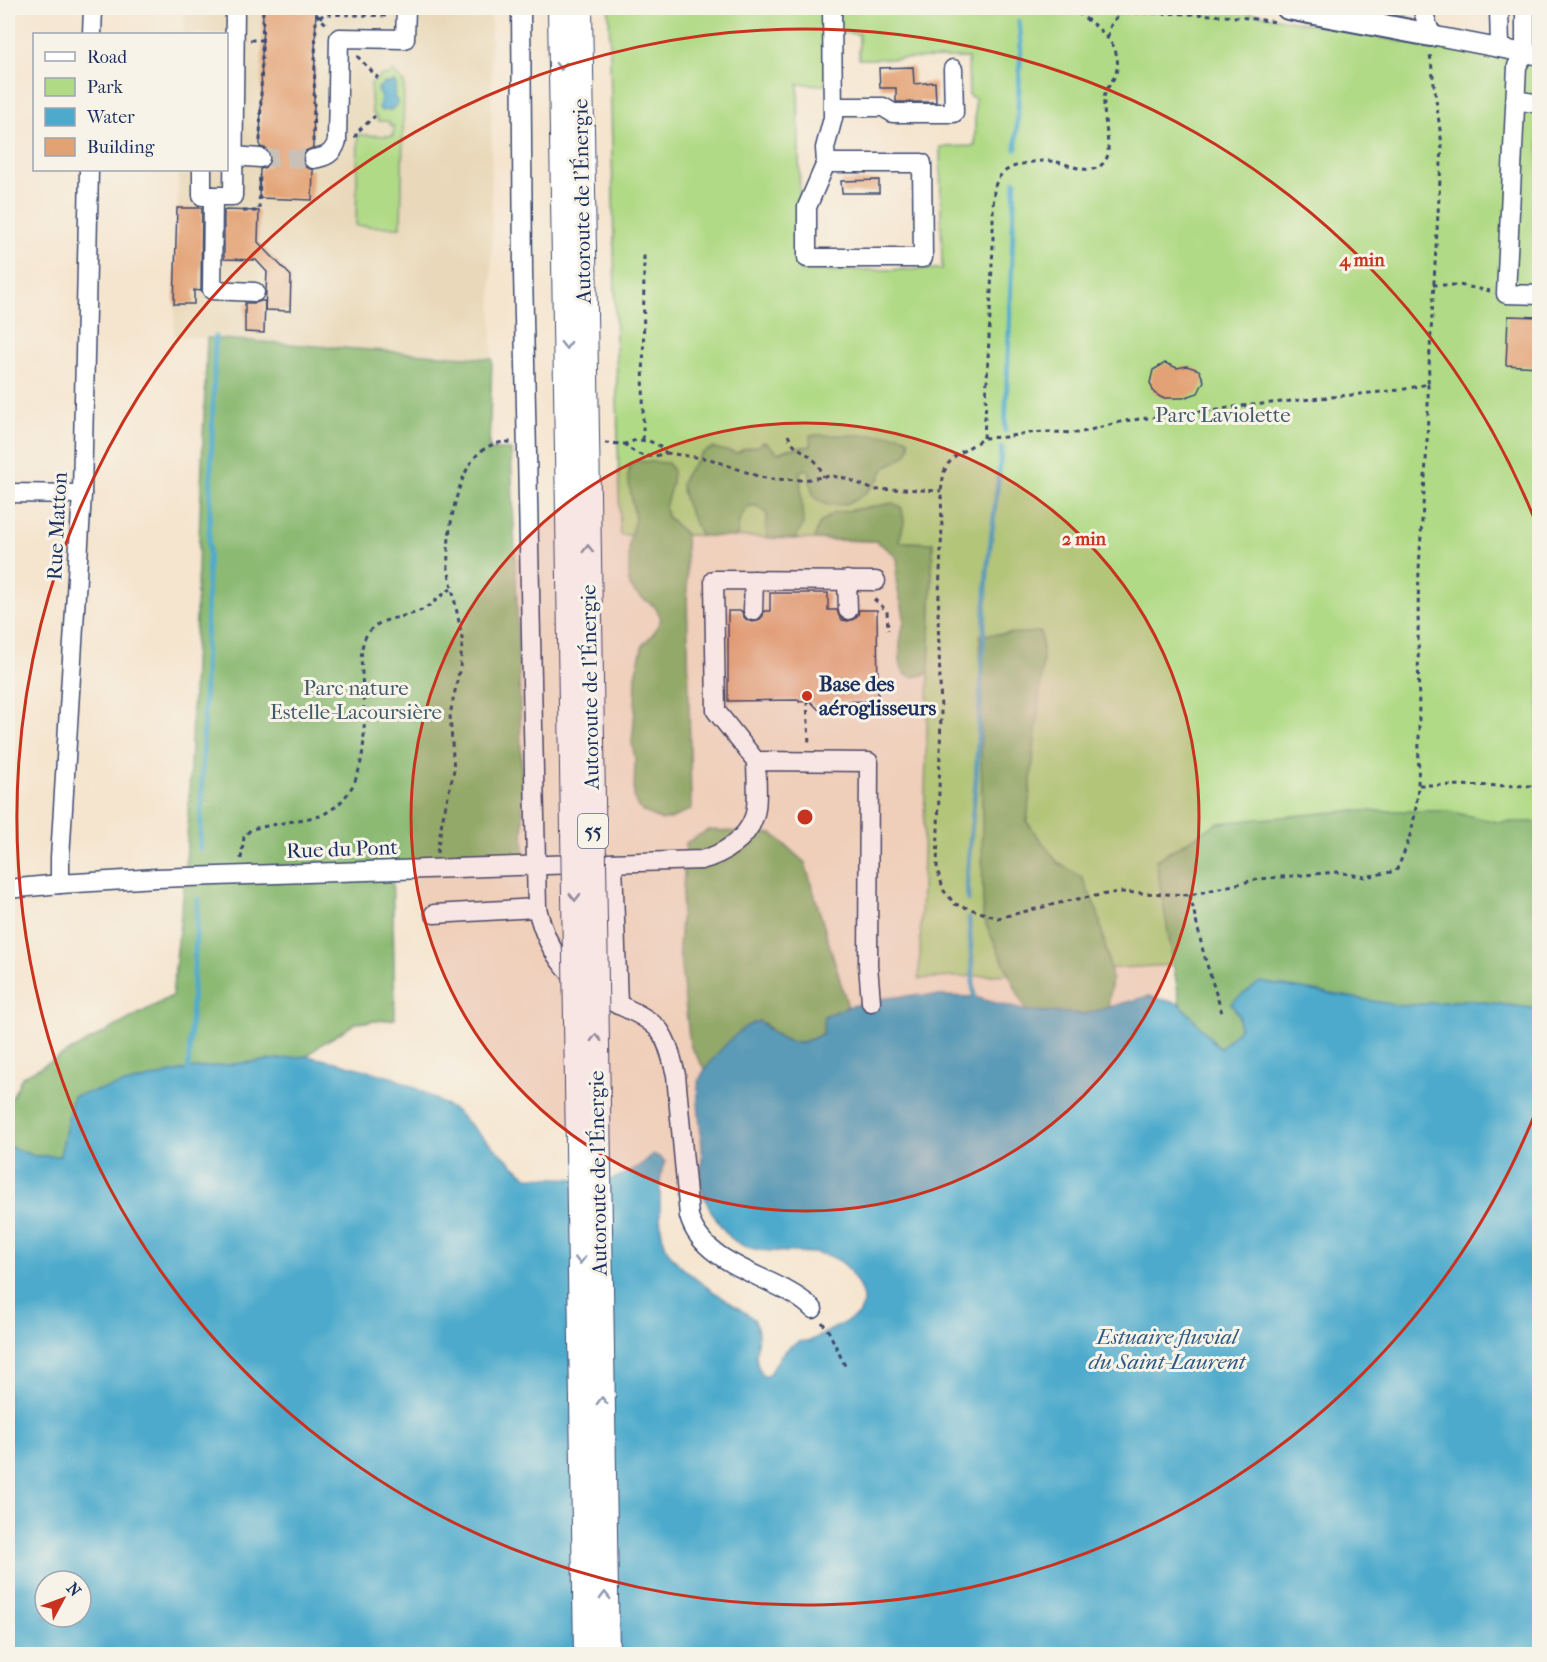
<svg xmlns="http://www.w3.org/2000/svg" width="1547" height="1662" viewBox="0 0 1547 1662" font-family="'IM FELL French Canon',serif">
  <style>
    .built { fill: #e9d9ba }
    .green { fill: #b1da86; stroke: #668472; stroke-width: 1.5 }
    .forest { fill: #8cba73; stroke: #547468; stroke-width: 1.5 }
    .water { fill: #4eaacc; stroke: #346c95; stroke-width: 1.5; fill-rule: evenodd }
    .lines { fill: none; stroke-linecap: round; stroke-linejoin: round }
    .stream { stroke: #4eaacc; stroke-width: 5 }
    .building { fill: #e3a274 }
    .minor-tunnel { stroke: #c9c1b8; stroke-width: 18; stroke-dasharray: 18 9; stroke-linecap: butt }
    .minor-casing { stroke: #3c4a6f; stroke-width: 21 }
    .major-casing { stroke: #3c4a6f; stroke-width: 26 }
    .path { stroke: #3c4a6f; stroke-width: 3; stroke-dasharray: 4.5 4.5; stroke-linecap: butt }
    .minor { stroke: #fff; stroke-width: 18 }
    .major { stroke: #fff; stroke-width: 22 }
    .highway-bridge-casing { stroke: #3c4a6f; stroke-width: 28; stroke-linecap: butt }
    .highway-bridge { stroke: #fff; stroke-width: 26 }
    .oneway { stroke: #8d97ae }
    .ring { fill: none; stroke: #c8321e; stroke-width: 3 }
    .poi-dot { fill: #c8321e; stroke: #f7f3e8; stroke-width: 2 }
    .labels { text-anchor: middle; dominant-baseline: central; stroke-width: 6; stroke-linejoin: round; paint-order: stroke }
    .shield { fill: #f7f3e8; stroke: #5d6a87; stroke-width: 1.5 }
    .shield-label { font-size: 20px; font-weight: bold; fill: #1b2f5e }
    .street-label { font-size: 21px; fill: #1b2f5e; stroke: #f7f3e8 }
    .park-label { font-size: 21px; fill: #405a68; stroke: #f7f3e8 }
    .poi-label { font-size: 21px; font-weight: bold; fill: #1b2f5e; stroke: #f7f3e8; text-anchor: start }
    .water-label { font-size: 22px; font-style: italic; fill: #2d5a84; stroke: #f7f3e8 }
    .centre { fill: #c8321e; stroke: #f7f3e8; stroke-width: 3 }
    .ring-label { font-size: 18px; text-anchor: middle; font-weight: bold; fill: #c8321e; stroke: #f7f3e8; stroke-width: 6; stroke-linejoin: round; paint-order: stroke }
  </style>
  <rect width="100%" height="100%" fill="#f7f3e8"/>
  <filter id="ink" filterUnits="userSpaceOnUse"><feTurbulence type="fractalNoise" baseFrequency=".0167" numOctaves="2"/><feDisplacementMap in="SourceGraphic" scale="12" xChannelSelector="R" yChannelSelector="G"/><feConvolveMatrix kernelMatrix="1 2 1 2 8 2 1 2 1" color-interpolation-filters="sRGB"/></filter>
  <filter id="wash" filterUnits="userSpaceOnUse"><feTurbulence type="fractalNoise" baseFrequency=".008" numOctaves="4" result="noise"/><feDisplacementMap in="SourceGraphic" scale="24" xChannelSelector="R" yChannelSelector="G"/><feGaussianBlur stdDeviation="1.35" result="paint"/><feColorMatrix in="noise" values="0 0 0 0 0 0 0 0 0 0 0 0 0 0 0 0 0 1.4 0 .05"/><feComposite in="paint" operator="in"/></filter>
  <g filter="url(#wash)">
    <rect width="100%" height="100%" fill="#f5e5cf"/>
    <polygon class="built" points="185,8 491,8 492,359 174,336 179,170 226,170 226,34 184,34"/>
    <g class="green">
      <polygon points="609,8 825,8 826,85 798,84 801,271 942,269 940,147 975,146 975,98 969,96 968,58 859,59 859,34 838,32 840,8 1226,8 1424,46 1431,35 1539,60 1539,945 919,979 933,543 686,535 620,535"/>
      <polygon points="1331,8 1407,8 1408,13 1404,19"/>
      <path d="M393,71L404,83L401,227L356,226L358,135L393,136L394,126H391L388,121H379L372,112C372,102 370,94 371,84L382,75L388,76Z"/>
    </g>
    <g class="forest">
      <polygon points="207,338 492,359 489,450 511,450 517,605 524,859 392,863 395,1019 356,1023 322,1044 307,1056 189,1069 74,1096 60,1156 34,1156 8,1146 8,1106 22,1077 172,996 186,869"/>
      <path d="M810,435H900L909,440C912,460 894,459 884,469C882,472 881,475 880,477C876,483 869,490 864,494C850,506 820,513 812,491C810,485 810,478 810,472L806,469L800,471L803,525L795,539L767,538L766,526L767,514L757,506H750C739,514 738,524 737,537L701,536L686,504L681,485L685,475L702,453L712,448L737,453L744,449L758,446L763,442L767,443L778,453L788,449L811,446Z"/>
      <path d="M636,461L668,463L673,471L672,483L665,507L667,516L686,535L691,809L671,819L661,820L642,811L636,804L634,796L635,759L632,743L635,710L636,671L643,644C652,636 657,630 661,618L655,607L635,593L629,584V543L635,519L628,477L630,465Z"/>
      <path d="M893,503L902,508L904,522L899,542L933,543L929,673C922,675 913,679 907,675C896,669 900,641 902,631C903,627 904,622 904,618C903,604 896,591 896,577C896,571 899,564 897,559C895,552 882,546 876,541L814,539L819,524L834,513Z"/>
      <polygon points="1041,632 1043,658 1027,822 1058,863 1082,877 1098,913 1112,978 1108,1008 1085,1014 1026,1011 983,918 980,635"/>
      <polygon points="1346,811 1448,811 1496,822 1539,822 1539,1009 1467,1000 1402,1006 1260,982 1239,1016 1239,1029 1220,1049 1180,1004 1156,860 1218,823"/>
      <path d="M708,830L773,834L805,863L848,1007L824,1016L823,1033C819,1035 815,1039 811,1040C793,1047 774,1037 764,1023L743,1029L705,1070L690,1045L679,949L686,843Z"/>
    </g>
    <g class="water">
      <polygon points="393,81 396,84 394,97 397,101 397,104 391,110 384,110 382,111 379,108 381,95 378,92 378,88 384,83 390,83"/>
      <path d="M1260,982L1402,1006L1467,1000L1539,1009V1654H8V1146L34,1156H60L73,1096L189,1069L307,1056L340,1063L394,1078L419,1090L456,1111L477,1132L527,1177L611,1180L631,1171L643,1163L653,1154L661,1158L665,1162C659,1174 660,1189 660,1203C660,1218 660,1235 667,1249C681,1275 730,1301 754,1319C765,1338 747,1355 764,1377L770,1374L781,1355L791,1346L799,1342L812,1340L859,1315C867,1301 862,1290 854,1278C851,1274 849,1269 846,1266C820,1239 759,1265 730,1237C719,1226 703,1200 701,1186C699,1175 703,1161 702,1149C702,1132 695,1097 699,1081C703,1068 731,1037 743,1029C747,1025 753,1023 759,1021C765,1024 767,1030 773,1033C792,1047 805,1044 823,1033L824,1016L848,1007L885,998L915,995L974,997L1026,1011L1085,1014L1148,996L1180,1004L1220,1049L1239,1029V1016L1231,1003ZM45,1581H81V1617H45Z"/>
    </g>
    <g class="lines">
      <g class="stream">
        <polyline points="1016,149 1021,44 1019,21"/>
        <polyline points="1005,431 1015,181"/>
        <polyline points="200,849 215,337"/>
        <polyline points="968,900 967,877 976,779 987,573 1002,448"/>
        <polyline points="969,918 974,997"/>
        <polyline points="188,1074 198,899"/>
      </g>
    </g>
    <g id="blocks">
      <g class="building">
        <polygon points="263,8 316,8 313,148 305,151 302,156 302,160 305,167 313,170 312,200 259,198 260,169 264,168 269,165 271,158 270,154 267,149 260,147"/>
        <polygon points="913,67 914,84 935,82 936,102 896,102 896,88 880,88 879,68"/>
        <polygon points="879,180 879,193 842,193 841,181"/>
        <polygon points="177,208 202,208 201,291 194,290 194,304 174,304"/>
        <polygon points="224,210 259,211 258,242 291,276 290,311 265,310 267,272 256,260 224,259"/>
        <polygon points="261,301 265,301 264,333 245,332 245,303 255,303"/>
        <polygon points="1508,316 1539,317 1539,367 1506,365"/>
        <polygon points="1165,363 1177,368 1187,366 1199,370 1204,381 1198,393 1183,398 1162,398 1154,393 1150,383 1153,370"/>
        <polygon points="770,593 828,593 828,610 837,610 839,616 842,620 848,621 854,619 858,615 859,610 877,610 878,701 822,702 821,712 810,701 799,702 799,700 728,701 728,611 742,611 743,616 747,620 752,622 758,621 763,616 764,611 770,611"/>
      </g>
    </g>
  </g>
  <g filter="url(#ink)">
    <use href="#blocks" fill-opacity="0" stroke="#3c4a6f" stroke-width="1.5"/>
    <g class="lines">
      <polyline class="minor-tunnel" points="260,158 313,159"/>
      <defs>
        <g id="minor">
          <path d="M521,8L523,272L537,908C548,955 572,984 617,1004C632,1011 649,1018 660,1031C669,1044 672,1060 676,1075L689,1216C703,1268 778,1275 813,1309"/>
          <polyline points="1422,8 1431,35 1540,56"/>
          <polyline points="1499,8 1500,48"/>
          <polyline points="1525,8 1525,53 1517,66 1506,294 1540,295"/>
          <polyline points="92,34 93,8"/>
          <polyline points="1515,100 1540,104"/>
          <polyline points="833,107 883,107 893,113 954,113 953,69"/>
          <polyline points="233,156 260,158"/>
          <path d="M313,159C326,157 333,154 337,141L339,38L405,39L406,8"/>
          <polyline points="826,163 922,163 923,258 807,258 807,207 826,163 825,148 833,118 832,8"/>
          <polyline points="202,170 202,196 233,196 235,8"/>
          <polyline points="213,196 212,290 255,292"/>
          <polyline points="8,493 82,494"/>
          <polyline points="847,580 848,610"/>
          <polyline points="753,611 754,580"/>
          <polyline points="756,761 716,711 714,580 876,581"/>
          <polyline points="613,863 618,1005"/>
          <polyline points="60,884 60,858 82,494 89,170"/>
          <path d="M8,889L60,884L157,878L701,860C722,855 747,839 754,817C759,804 756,776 756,761L869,762L868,965L871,1002"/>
          <polyline points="434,914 537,908"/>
        </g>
        <polyline id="major" points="1288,8 1431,35"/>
      </defs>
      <use href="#minor" class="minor-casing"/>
      <use href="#major" class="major-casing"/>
      <g class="path">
        <path d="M1027,8C1110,17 1193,8 1275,22"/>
        <polyline points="316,14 327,25"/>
        <path d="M1108,37C1109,26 1113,19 1123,13V8"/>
        <polyline points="250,40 263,40"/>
        <polyline points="357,56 378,78"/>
        <polyline points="354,136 356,136 356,133 375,116"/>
        <polyline points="260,141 263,8"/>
        <polyline points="313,142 316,21 324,14 389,16"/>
        <polyline points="243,211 259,211 260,173"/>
        <polyline points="1433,285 1459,285 1490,291"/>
        <path d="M1428,384C1429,446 1422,508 1419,570C1417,626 1419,682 1419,738C1418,791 1420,821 1396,871L1365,877L1337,872L1259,879L1190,895L1118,892L1072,900L998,918L955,904L944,891L937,869L941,713L938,617L942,526L941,491L944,472L948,464L955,456L984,438L1005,437L1027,433L1049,432L1079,433L1124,421L1242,406L1400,390L1428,384L1442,145L1430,54"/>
        <path d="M788,435C793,448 804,450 813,459C819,464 821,470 823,477"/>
        <path d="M984,438C987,380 990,322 992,264C994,240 992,215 994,191C995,185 997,179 1001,175C1011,163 1042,159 1057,162C1075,166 1098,180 1108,155C1109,136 1103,117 1104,98C1105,88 1113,82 1116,73C1125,42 1091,23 1071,8"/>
        <polyline points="643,440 644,252"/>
        <path d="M605,443L625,444L636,440L649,441L658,445L666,453C649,459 637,457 625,444"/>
        <polyline points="666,453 710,459 760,477 771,479 802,480 831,476 845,478 874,490 903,489 941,491"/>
        <polyline points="874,599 887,611 888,630"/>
        <polyline points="807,701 809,745"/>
        <polyline points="1419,785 1540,786"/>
        <path d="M437,853L442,821L454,770L450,715L460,667L462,646V637L448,568C446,538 456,472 480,452C489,444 500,442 511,442"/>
        <path d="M241,859L244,837L251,829L320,816C375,791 364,723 362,673C361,661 360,643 368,633C380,617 400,619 417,612C431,607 439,596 451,589"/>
        <polyline points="1190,895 1204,955 1223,1016"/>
        <polyline points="822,1322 829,1332 846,1368"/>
      </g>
      <use href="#minor" class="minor"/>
      <use href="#major" class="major"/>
      <defs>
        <g id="highway-bridge">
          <polyline points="561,8 587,1654"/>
          <polyline points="579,8 606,1654"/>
        </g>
      </defs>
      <use href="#highway-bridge" class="highway-bridge-casing"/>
      <use href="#highway-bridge" class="highway-bridge"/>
    </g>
    <defs><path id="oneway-chevron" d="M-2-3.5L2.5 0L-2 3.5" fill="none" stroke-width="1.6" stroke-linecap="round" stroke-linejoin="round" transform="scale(1.5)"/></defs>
    <g class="oneway">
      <use href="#oneway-chevron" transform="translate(561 66) rotate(89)"/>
      <use href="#oneway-chevron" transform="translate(566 345) rotate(89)"/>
      <use href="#oneway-chevron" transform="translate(588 549) rotate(-91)"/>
      <use href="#oneway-chevron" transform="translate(575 897) rotate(89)"/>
      <use href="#oneway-chevron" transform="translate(596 1038) rotate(-91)"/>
      <use href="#oneway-chevron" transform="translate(580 1260) rotate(89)"/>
      <use href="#oneway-chevron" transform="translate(602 1401) rotate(-91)"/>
      <use href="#oneway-chevron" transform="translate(605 1596) rotate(-91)"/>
    </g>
  </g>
  <circle cx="805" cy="817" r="394" fill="#c8321e" fill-opacity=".12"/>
  <g class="ring">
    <circle cx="805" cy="817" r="394"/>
    <path d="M1538 1106A788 788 0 1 1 1538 528"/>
  </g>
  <circle class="poi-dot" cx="807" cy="696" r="6"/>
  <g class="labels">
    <rect class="shield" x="578" y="814" width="30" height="34" rx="4.5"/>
    <g class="shield-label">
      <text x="593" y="831">55</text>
    </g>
    <g class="street-label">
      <text transform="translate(582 201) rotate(-91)">Autoroute de l'Énergie</text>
      <text transform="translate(57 526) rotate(-87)">Rue Matton</text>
      <text transform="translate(590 687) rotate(-91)">Autoroute de l'Énergie</text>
      <text transform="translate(342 849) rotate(-2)">Rue du Pont</text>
      <text transform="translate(598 1173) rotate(-91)">Autoroute de l'Énergie</text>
    </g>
    <g class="park-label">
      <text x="1223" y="415">Parc Laviolette</text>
      <text x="356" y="688">Parc nature<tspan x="356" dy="24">Estelle-Lacoursière</tspan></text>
    </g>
    <g class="poi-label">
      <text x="819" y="684">Base des<tspan x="819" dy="24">aéroglisseurs</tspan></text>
    </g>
    <g class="water-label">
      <text x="1167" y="1337">Estuaire fluvial<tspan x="1167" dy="25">du Saint-Laurent</tspan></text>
    </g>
  </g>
  <circle cx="805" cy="817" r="9" class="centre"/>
  <g class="ring-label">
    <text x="1362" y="266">4 min</text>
    <text x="1084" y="545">2 min</text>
  </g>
  <rect width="1547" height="1662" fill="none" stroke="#f7f3e8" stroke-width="30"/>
  <rect x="33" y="33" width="195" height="138" fill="#f7f3e8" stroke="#9fa5b1" stroke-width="1.5"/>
  <rect x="45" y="52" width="30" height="9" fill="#ffffff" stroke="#9fa5b1" stroke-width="1.5"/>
  <text x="87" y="63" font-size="18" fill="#1b2f5e">Road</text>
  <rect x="45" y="78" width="30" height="18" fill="#b1da86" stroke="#9fa5b1" stroke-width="1.5"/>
  <text x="87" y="93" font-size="18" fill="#1b2f5e">Park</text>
  <rect x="45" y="108" width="30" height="18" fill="#4eaacc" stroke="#9fa5b1" stroke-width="1.5"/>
  <text x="87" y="123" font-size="18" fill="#1b2f5e">Water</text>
  <rect x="45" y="138" width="30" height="18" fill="#e3a274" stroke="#9fa5b1" stroke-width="1.5"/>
  <text x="87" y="153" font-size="18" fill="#1b2f5e">Building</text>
  <g transform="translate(63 1599) rotate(49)"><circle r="28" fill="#f7f3e8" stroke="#9fa5b1" stroke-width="1.5"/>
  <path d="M0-4.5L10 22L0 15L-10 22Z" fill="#c8321e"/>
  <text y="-9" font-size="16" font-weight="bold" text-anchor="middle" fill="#1b2f5e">N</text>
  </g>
</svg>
